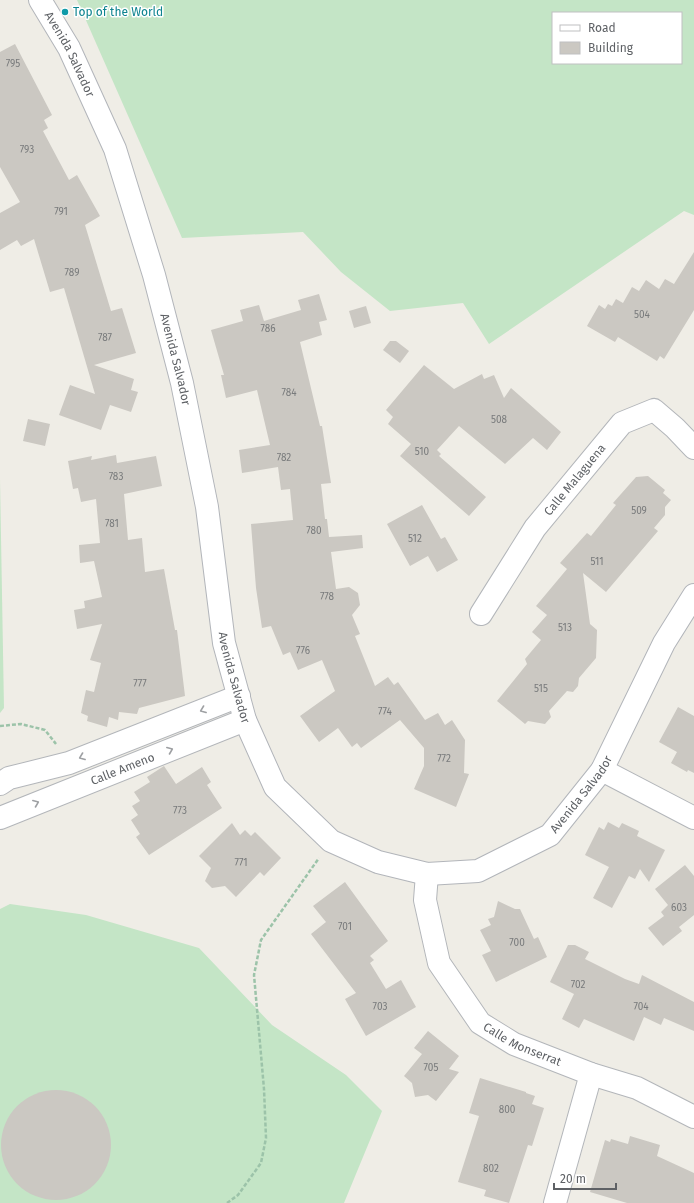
<svg xmlns="http://www.w3.org/2000/svg" width="694" height="1203" viewBox="0 0 694 1203" font-family="'Fira Sans',sans-serif">
  <style>
    .grass { fill: #c4e5c6; fill-rule: evenodd }
    .building { fill: #cbc8c2 }
    .lines { fill: none; stroke-linecap: round; stroke-linejoin: round }
    .street-casing { stroke: #b3b6ba; stroke-width: 24 }
    .secondary-casing { stroke: #b2b5ba; stroke-width: 24 }
    .path { stroke: #9cc3a9; stroke-width: 2.5; stroke-dasharray: 4 2; stroke-linecap: butt }
    .street { stroke: #fff; stroke-width: 22 }
    .secondary { stroke: #fff; stroke-width: 22 }
    .oneway { stroke: #9ea0a3 }
    .culture-dot { fill: #0f9aa8; stroke: #fff; stroke-width: 1.5 }
    .labels { text-anchor: middle; dominant-baseline: central; stroke-width: 3; stroke-linejoin: round; paint-order: stroke }
    .number-label { font-size: 10px; fill: #797b7c }
    .culture-label { font-size: 12px; fill: #0d838f; stroke: #fff; text-anchor: start }
    .street-label { font-size: 12px; fill: #5e6165; stroke: #fff }
  </style>
  <rect width="100%" height="100%" fill="#efede6"/>
  <g class="grass">
    <path d="M77,0H694V215L684,211L489,344L463,303L390,311L341,272L303,232L182,238ZM553,13H681V63H553Z"/>
    <polygon points="0,479 4,708 0,713"/>
    <polygon points="10,904 86,915 199,948 272,1025 346,1075 382,1111 344,1203 0,1203 0,909"/>
  </g>
  <g class="building">
    <polygon points="15,44 52,115 44,120 48,128 43,131 69,180 77,175 100,216 85,225 111,311 122,308 136,353 94,365 134,379 131,390 138,392 131,412 110,405 101,430 59,415 70,385 95,394 64,288 50,292 34,239 21,246 17,240 0,250 0,213 20,202 0,167 0,52"/>
    <polygon points="694,252 694,310 664,359 660,356 657,361 618,337 615,342 587,326 599,305 605,309 608,304 612,306 616,299 623,303 632,287 639,291 646,280 659,289 665,279 674,284"/>
    <polygon points="319,294 327,320 319,322 322,335 300,342 320,426 322,426 331,483 321,484 325,519 327,519 329,537 362,535 363,548 331,552 336,589 349,587 358,593 360,605 352,615 360,634 355,636 375,686 388,677 394,685 398,682 425,720 438,713 445,725 452,720 465,740 464,773 469,774 456,807 414,789 424,766 424,748 400,720 361,748 357,743 352,747 338,728 319,742 300,716 335,691 322,660 298,670 290,652 283,655 271,626 262,628 256,588 251,524 293,520 290,489 281,490 278,467 242,473 239,450 270,445 257,390 226,398 221,375 224,375 211,330 243,321 240,310 259,305 264,321 301,310 298,300"/>
    <polygon points="366,306 371,323 354,328 349,311"/>
    <polygon points="390,341 396,341 409,351 400,363 383,350"/>
    <polygon points="424,365 454,389 482,374 484,379 494,375 504,398 511,388 561,432 547,450 533,438 505,464 459,426 437,450 441,454 439,456 486,497 469,516 400,456 411,444 388,424 393,417 386,410"/>
    <polygon points="28,419 50,424 45,446 23,441"/>
    <polygon points="116,455 117,463 156,456 162,486 124,494 128,540 142,538 145,572 164,569 175,630 177,630 185,696 139,708 137,714 119,712 118,720 109,717 107,727 87,721 88,716 81,713 86,690 94,692 101,663 90,660 102,624 77,629 74,610 85,608 84,601 102,597 94,561 80,563 79,545 100,543 96,499 81,502 78,488 73,489 68,461 92,456 91,460"/>
    <polygon points="648,476 665,490 663,493 671,500 665,507 665,515 654,528 658,531 606,592 583,573 590,624 597,630 596,658 579,678 578,686 573,692 567,691 549,711 551,717 545,724 528,721 525,724 497,701 527,664 525,659 541,640 532,632 547,615 536,606 567,569 560,563 587,533 591,536 616,505 613,503 636,477"/>
    <polygon points="422,505 441,539 445,537 458,560 437,572 428,556 410,566 387,524"/>
    <polygon points="678,707 694,716 694,773 688,770 687,772 671,763 677,752 659,742"/>
    <polygon points="164,766 176,784 202,767 211,782 207,785 222,808 149,855 136,837 140,834 131,820 138,815 132,806 140,801 134,792 150,782 147,777"/>
    <polygon points="608,822 619,828 622,823 639,831 637,836 665,850 649,882 640,869 635,879 629,876 612,908 593,898 609,867 585,855 599,827 604,830"/>
    <polygon points="232,823 240,835 245,830 251,836 255,832 281,858 264,876 260,872 236,897 225,886 212,888 205,881 211,868 199,856"/>
    <polygon points="685,865 694,876 694,915 679,927 682,931 663,946 648,928 664,916 661,912 668,905 655,889"/>
    <polygon points="345,882 388,941 370,956 374,960 370,963 386,989 401,980 416,1007 366,1036 345,999 356,993 311,934 326,922 313,906"/>
    <polygon points="498,901 515,909 520,909 534,939 538,937 547,957 496,982 482,955 491,951 480,930 491,925 488,919 494,917"/>
    <polygon points="568,945 575,945 589,952 585,959 625,979 639,984 642,975 694,1002 694,1031 664,1018 661,1025 644,1017 634,1041 584,1019 579,1028 562,1019 574,994 550,982"/>
    <polygon points="428,1031 459,1056 449,1069 459,1072 436,1101 428,1095 415,1097 412,1083 404,1076 422,1054 414,1048"/>
    <polygon points="480,1078 526,1092 526,1093 535,1096 532,1104 544,1108 532,1146 528,1145 509,1203 484,1196 486,1190 458,1182 479,1116 469,1113"/>
    <circle cx="56" cy="1145" r="55"/>
    <polygon points="630,1136 660,1145 657,1156 694,1173 694,1203 627,1203 590,1192 605,1140 610,1142 611,1139 628,1144"/>
  </g>
  <g class="lines">
    <defs>
      <g id="street">
        <path id="s1" d="M481,614L535,528L622,423L654,410L675,428L694,448"/>
        <polyline points="602,770 694,818"/>
        <polyline points="0,784 9,778 69,763 239,696"/>
        <path id="s2" d="M0,818L245,720"/>
        <path id="s3" d="M427,874L425,900L439,963L480,1023L514,1044L591,1074L637,1088L694,1117"/>
        <polyline points="555,1203 591,1074"/>
      </g>
      <g id="secondary">
        <path id="s4" d="M40,0L69,48L115,149L154,275L182,383L207,507L224,643L245,720L275,787L331,841L378,862L427,874L478,871L550,835L602,770L664,643L694,595"/>
      </g>
    </defs>
    <use href="#street" class="street-casing"/>
    <use href="#secondary" class="secondary-casing"/>
    <g class="path">
      <polyline points="0,726 21,724 45,730 56,744"/>
      <polyline points="227,1203 238,1195 261,1163 266,1138 264,1089 254,975 261,940 319,858"/>
    </g>
    <use href="#street" class="street"/>
    <use href="#secondary" class="secondary"/>
  </g>
  <defs><path id="oneway-chevron" d="M-2-3.5L2.5 0L-2 3.5" fill="none" stroke-width="1.6" stroke-linecap="round" stroke-linejoin="round"/></defs>
  <g class="oneway">
    <use href="#oneway-chevron" transform="translate(203 710) rotate(159)"/>
    <use href="#oneway-chevron" transform="translate(170 750) rotate(-22)"/>
    <use href="#oneway-chevron" transform="translate(82 757) rotate(159)"/>
    <use href="#oneway-chevron" transform="translate(36 803) rotate(-22)"/>
  </g>
  <circle class="culture-dot" cx="65" cy="12" r="4"/>
  <g class="labels">
    <g class="number-label">
      <text x="13" y="64">795</text>
      <text x="27" y="150">793</text>
      <text x="61" y="212">791</text>
      <text x="72" y="273">789</text>
      <text x="642" y="315">504</text>
      <text x="268" y="329">786</text>
      <text x="105" y="338">787</text>
      <text x="289" y="393">784</text>
      <text x="499" y="420">508</text>
      <text x="422" y="452">510</text>
      <text x="284" y="458">782</text>
      <text x="116" y="477">783</text>
      <text x="639" y="511">509</text>
      <text x="112" y="524">781</text>
      <text x="314" y="531">780</text>
      <text x="415" y="539">512</text>
      <text x="597" y="562">511</text>
      <text x="327" y="597">778</text>
      <text x="565" y="628">513</text>
      <text x="303" y="651">776</text>
      <text x="140" y="684">777</text>
      <text x="541" y="689">515</text>
      <text x="385" y="712">774</text>
      <text x="444" y="759">772</text>
      <text x="180" y="811">773</text>
      <text x="241" y="863">771</text>
      <text x="679" y="908">603</text>
      <text x="345" y="927">701</text>
      <text x="517" y="943">700</text>
      <text x="578" y="985">702</text>
      <text x="380" y="1007">703</text>
      <text x="641" y="1007">704</text>
      <text x="431" y="1068">705</text>
      <text x="507" y="1110">800</text>
      <text x="491" y="1169">802</text>
    </g>
    <g class="culture-label">
      <text x="73" y="12">Top of the World</text>
    </g>
    <g class="street-label">
      <text stroke="none"><textPath href="#s4" startOffset="62">Avenida Salvador</textPath></text>
      <text stroke="none"><textPath href="#s4" startOffset="386">Avenida Salvador</textPath></text>
      <text stroke="none"><textPath href="#s1" startOffset="164">Calle Malaguena</textPath></text>
      <text stroke="none"><textPath href="#s4" startOffset="710">Avenida Salvador</textPath></text>
      <text stroke="none"><textPath href="#s2" startOffset="132">Calle Ameno</textPath></text>
      <text stroke="none"><textPath href="#s4" startOffset="1190">Avenida Salvador</textPath></text>
      <text stroke="none"><textPath href="#s3" startOffset="211">Calle Monserrat</textPath></text>
    </g>
  </g>
  <rect x="552" y="12" width="130" height="52" fill="#ffffff" stroke="#bfc0c1"/>
  <rect x="560" y="25" width="20" height="6" fill="#ffffff" stroke="#bfc0c1"/>
  <text x="588" y="32" font-size="12" fill="#5e6165">Road</text>
  <rect x="560" y="42" width="20" height="12" fill="#cbc8c2" stroke="#bfc0c1"/>
  <text x="588" y="52" font-size="12" fill="#5e6165">Building</text>
  <path d="M554 1183v6h62v-6" fill="none" stroke="#5e6165" stroke-width="2"/>
  <text x="560" y="1183" font-size="12" fill="#5e6165" stroke="#ffffff" stroke-width="3" paint-order="stroke">20 m</text>
</svg>
